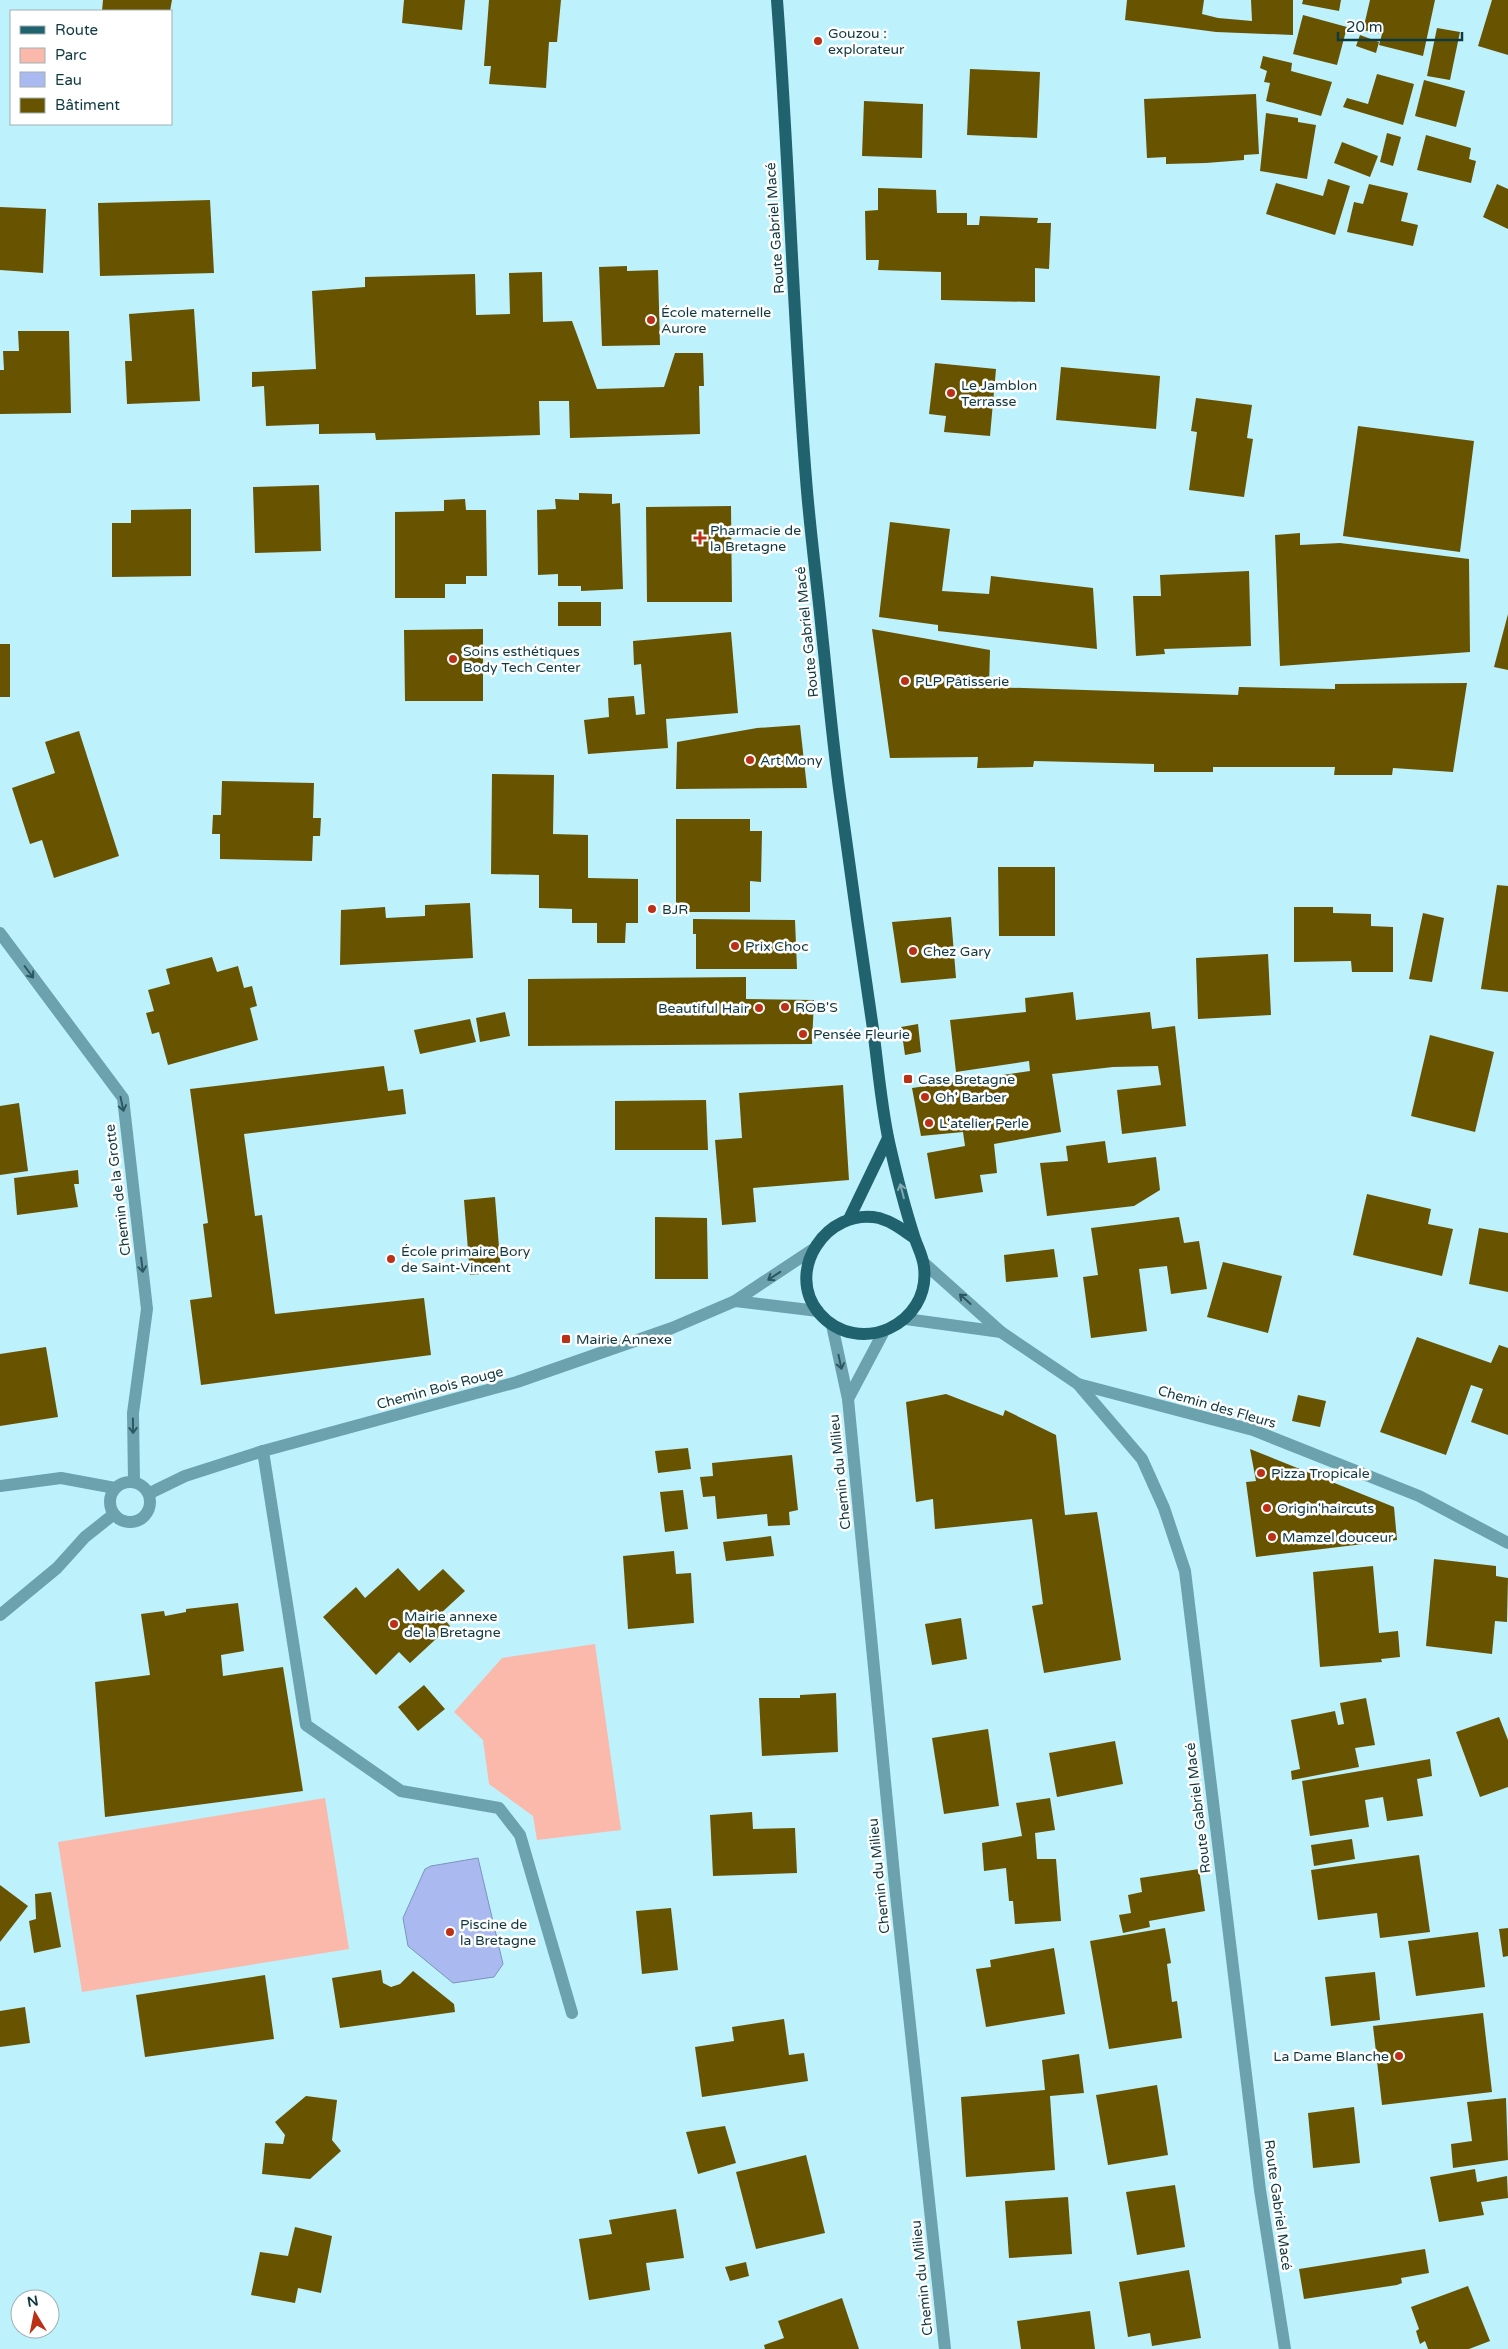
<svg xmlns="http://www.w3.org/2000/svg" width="1508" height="2349" viewBox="0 0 1508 2349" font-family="'Varela Round',sans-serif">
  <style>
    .green { fill: #fab9ab }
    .water { fill: #aabaf0; stroke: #7c93bc }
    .building { fill: #685400 }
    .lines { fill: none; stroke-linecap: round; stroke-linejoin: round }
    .minor { stroke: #6ca2ae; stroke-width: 12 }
    .major { stroke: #20626e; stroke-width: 12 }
    .oneway { stroke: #2b5862 }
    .oneway2 { stroke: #84a9af }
    .poi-dot { fill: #bc3018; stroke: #fff; stroke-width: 2 }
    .labels { text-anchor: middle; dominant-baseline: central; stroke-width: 5; stroke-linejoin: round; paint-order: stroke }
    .poi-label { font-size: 14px; fill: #0f3941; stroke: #fff; text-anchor: start }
    .street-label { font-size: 14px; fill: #0f3941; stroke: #fff }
  </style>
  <rect width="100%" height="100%" fill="#bdf2fd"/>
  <g class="green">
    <polygon points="595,1644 621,1830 537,1840 533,1816 489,1784 483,1740 454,1712 502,1658"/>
    <polygon points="325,1798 349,1949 82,1992 58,1842"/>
  </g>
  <polygon class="water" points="478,1858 503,1964 494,1977 453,1983 408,1946 403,1918 425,1869 431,1866"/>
  <g class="building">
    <polygon points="103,0 172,0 170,11 102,11"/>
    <polygon points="404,0 465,0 462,30 402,23"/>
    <polygon points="489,0 561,0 557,42 549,42 546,88 489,84 491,66 484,66"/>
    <polygon points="1127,0 1204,0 1202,14 1218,18 1252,21 1251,0 1293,0 1293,35 1216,32 1125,20"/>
    <polygon points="1303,0 1341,0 1339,11 1302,4"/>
    <polygon points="1370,0 1435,0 1423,56 1379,45 1382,34 1363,30"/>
    <polygon points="1492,0 1508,0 1508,55 1478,46"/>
    <polygon points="1303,15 1347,27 1337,65 1293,54"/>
    <polygon points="1437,28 1460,32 1450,80 1427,76"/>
    <polygon points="1360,35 1379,42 1376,53 1356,46"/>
    <polygon points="1263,56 1292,63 1291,71 1332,82 1321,116 1266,101 1270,83 1264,82 1267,71 1260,68"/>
    <polygon points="970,69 1040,72 1037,138 967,135"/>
    <polygon points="1377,74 1414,84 1403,125 1343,107 1347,98 1368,104"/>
    <polygon points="1424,80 1465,91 1456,127 1415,116"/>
    <polygon points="1256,94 1259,154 1244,155 1244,160 1206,163 1166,164 1166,157 1147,158 1144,99"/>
    <polygon points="864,101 923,104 922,158 862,156"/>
    <polygon points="1266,113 1298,118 1298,122 1316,125 1307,179 1260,171"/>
    <polygon points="1387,133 1401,137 1393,166 1380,162"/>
    <polygon points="1426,135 1471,148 1469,159 1476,161 1471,183 1417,170"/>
    <polygon points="1342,142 1378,156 1370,177 1334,163"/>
    <polygon points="1328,179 1350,186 1335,235 1266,214 1276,183 1323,196"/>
    <polygon points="1369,184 1408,193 1401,221 1418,225 1413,246 1347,232 1354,202 1363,204"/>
    <polygon points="1497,184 1508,189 1508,229 1483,217"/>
    <polygon points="878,188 936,190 937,213 967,213 967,225 979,225 980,216 1038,218 1037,223 1051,223 1049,269 1035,268 1035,302 941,300 941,272 878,270 879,260 866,260 865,211 878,210"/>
    <polygon points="210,200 214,273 100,276 98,203"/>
    <polygon points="0,207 46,209 43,273 0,270"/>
    <polygon points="627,266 627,271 658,270 660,345 602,346 599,267"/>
    <polygon points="542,272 543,322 572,321 597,389 664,387 675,353 703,353 704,386 699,386 700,434 570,438 569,401 539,401 540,435 376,440 375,433 319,434 319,424 266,426 264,386 252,387 252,372 316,369 312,291 365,287 365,277 475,274 476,315 510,314 509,273"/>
    <polygon points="194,309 200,401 127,404 125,361 132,361 129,314"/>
    <polygon points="18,331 69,331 71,413 0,414 0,370 4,370 3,351 19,351"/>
    <polygon points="935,363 996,369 990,436 944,432 946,416 929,414"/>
    <polygon points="1061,367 1160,376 1156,429 1056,420"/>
    <polygon points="1196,398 1252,405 1247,438 1253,439 1244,497 1189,490 1197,432 1191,431"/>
    <polygon points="1358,426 1474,441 1460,552 1343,536"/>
    <polygon points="319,485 321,551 255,553 253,487"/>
    <polygon points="579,493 612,494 612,504 620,503 623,589 581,591 581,586 558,586 558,574 538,575 537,510 556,509 555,499 579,500"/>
    <polygon points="465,499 466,510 486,510 487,576 466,576 466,584 445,584 445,598 395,598 395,512 444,511 444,500"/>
    <polygon points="731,506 732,602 647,602 646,507"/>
    <polygon points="191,509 191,576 112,577 112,523 131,523 131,510"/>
    <polygon points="890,522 950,529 942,591 989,594 991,576 1093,588 1097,649 938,631 938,625 879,617"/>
    <polygon points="1300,533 1300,545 1340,543 1469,559 1470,652 1280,666 1275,535"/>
    <polygon points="1249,571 1251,646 1164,649 1165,654 1136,656 1133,596 1161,596 1160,575"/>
    <rect x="558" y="602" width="43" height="24"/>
    <polygon points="1508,614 1508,670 1494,667"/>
    <polygon points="483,629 483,701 405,701 404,630"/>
    <polygon points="872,629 990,650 989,687 1238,695 1239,687 1335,689 1335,684 1467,683 1453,772 1393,768 1392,775 1334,775 1335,767 1213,767 1213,772 1154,772 1154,764 1034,761 1033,767 977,768 978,757 890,758"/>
    <polygon points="731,632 738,713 666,719 668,748 588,754 584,720 609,717 608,698 634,696 636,715 645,714 641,664 634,665 633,641"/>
    <rect x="0" y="644" width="10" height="53"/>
    <polygon points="800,725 807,788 676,789 677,742 757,728"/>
    <polygon points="79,731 119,856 54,878 42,840 30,844 12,788 55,773 45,742"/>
    <polygon points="492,774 554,775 553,834 588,835 588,878 638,879 638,923 626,923 625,943 597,943 597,923 572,923 572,909 539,908 539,875 491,874"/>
    <polygon points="222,781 314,783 313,818 321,818 320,836 313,836 312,861 220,859 220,834 212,834 213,815 221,815"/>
    <polygon points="676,819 750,819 750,831 762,831 761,882 750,881 750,912 676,912"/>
    <polygon points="998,867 1055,867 1055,936 999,936"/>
    <polygon points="1497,885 1508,886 1508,992 1481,989"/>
    <polygon points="470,903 473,958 340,965 341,910 385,907 386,918 405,917 425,916 425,905"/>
    <polygon points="1294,907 1333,907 1333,913 1371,914 1371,926 1393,927 1393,972 1352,972 1351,961 1294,962"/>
    <polygon points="1423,913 1444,918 1432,982 1409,979"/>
    <polygon points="951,917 956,978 901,983 892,922"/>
    <polygon points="693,919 795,920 797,969 696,969 696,934 693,934"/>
    <polygon points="1268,954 1271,1015 1198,1019 1196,958"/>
    <polygon points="212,957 217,972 238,966 244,988 252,986 257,1006 250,1008 258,1040 168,1065 159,1032 152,1034 146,1013 154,1011 148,990 170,984 166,969"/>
    <polygon points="746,977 746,999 814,1000 812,1044 528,1046 528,979"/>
    <polygon points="1073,992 1076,1020 1150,1012 1152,1029 1175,1026 1186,1126 1122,1134 1117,1090 1161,1085 1158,1066 1113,1067 1052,1074 1061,1132 994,1144 997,1173 980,1175 983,1192 935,1199 927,1153 965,1146 963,1132 921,1136 912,1088 1030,1071 1029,1061 956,1072 950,1020 1026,1012 1025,998"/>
    <polygon points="505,1012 510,1036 480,1042 476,1018"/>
    <polygon points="470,1019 476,1042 420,1054 414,1030"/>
    <polygon points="918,1024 921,1052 905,1055 901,1027"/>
    <polygon points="1430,1035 1494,1052 1475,1132 1411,1116"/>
    <polygon points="384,1066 388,1091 403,1089 406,1114 244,1134 255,1216 262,1215 275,1314 424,1298 431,1355 201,1385 190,1300 212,1297 203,1224 208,1223 190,1089"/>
    <polygon points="843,1085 849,1180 753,1188 756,1222 722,1225 715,1140 742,1138 739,1093"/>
    <polygon points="706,1100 708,1150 615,1150 615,1101"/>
    <polygon points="19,1103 28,1171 0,1175 0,1106"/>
    <polygon points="1105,1141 1108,1163 1156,1157 1160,1190 1134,1206 1047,1216 1040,1163 1068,1161 1066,1146"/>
    <polygon points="78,1170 79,1184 74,1184 78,1207 17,1215 14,1178"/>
    <polygon points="1367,1194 1431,1209 1428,1224 1453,1229 1442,1276 1353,1255"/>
    <polygon points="495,1197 501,1272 470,1275 464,1200"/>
    <polygon points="655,1217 707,1218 708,1279 655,1279"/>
    <polygon points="1179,1217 1184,1243 1199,1241 1207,1289 1171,1294 1167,1266 1139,1269 1147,1331 1091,1338 1083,1277 1098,1275 1091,1228"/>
    <polygon points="1479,1228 1508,1233 1508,1292 1469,1284"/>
    <polygon points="1054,1249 1058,1277 1006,1282 1004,1255"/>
    <polygon points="1223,1262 1282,1276 1268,1333 1207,1317"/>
    <polygon points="1417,1337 1491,1363 1499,1345 1508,1348 1508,1435 1471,1422 1483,1389 1471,1385 1446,1455 1380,1432"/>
    <polygon points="46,1347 58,1417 0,1426 0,1354"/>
    <polygon points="946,1394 1003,1416 1005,1410 1056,1435 1065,1515 1097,1512 1121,1660 1044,1673 1032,1606 1043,1604 1032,1519 935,1529 933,1499 916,1502 906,1402"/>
    <polygon points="1298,1395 1326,1401 1320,1427 1292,1421"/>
    <polygon points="688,1448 691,1469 658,1473 655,1451"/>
    <polygon points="1250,1449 1394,1507 1397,1540 1256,1557 1246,1482 1256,1481"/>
    <polygon points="792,1455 798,1510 789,1512 790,1525 768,1526 767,1514 717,1519 715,1496 703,1497 700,1477 713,1476 712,1463"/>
    <polygon points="683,1490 688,1529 665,1532 660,1492"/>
    <polygon points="771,1536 774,1556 726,1561 723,1542"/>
    <polygon points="674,1551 676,1574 691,1573 694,1623 628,1629 623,1556"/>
    <polygon points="1434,1559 1496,1566 1496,1576 1508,1578 1507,1622 1495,1621 1492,1654 1426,1646"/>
    <polygon points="1373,1566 1379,1633 1398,1631 1400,1657 1381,1659 1382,1662 1320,1667 1313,1572"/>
    <polygon points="398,1568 419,1591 443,1569 465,1591 440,1614 450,1626 410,1663 399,1652 376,1675 323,1617 356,1587 365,1598"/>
    <polygon points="238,1603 244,1651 221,1655 223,1676 283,1667 303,1791 105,1817 95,1682 150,1675 141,1614 164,1611 165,1616 186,1612 186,1609"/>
    <polygon points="961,1618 967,1659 932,1665 925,1624"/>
    <polygon points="424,1685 445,1709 418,1731 398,1707"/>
    <polygon points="836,1693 838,1752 762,1756 759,1698 800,1698 800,1695"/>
    <polygon points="1366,1698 1375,1745 1355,1748 1359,1767 1292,1780 1291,1771 1300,1769 1291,1720 1335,1711 1338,1725 1344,1724 1340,1703"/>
    <polygon points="1499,1717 1508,1740 1508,1787 1480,1797 1456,1732"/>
    <polygon points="988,1729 999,1806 944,1814 932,1738"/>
    <polygon points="1115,1741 1123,1784 1057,1797 1049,1753"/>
    <polygon points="1430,1759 1432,1776 1417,1779 1423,1816 1387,1821 1383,1797 1365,1800 1369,1827 1310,1836 1302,1781"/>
    <polygon points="1050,1798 1055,1830 1035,1833 1037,1859 1056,1859 1061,1921 1015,1924 1013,1901 1009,1901 1006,1868 984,1871 982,1843 1022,1836 1016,1803"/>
    <polygon points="752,1812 753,1829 795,1828 797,1873 713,1876 710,1815"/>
    <polygon points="1352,1839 1355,1859 1314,1866 1311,1845"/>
    <polygon points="1419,1855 1430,1932 1380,1938 1377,1913 1318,1920 1311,1870"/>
    <polygon points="1199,1869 1205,1911 1149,1921 1150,1927 1123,1933 1119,1915 1131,1913 1128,1895 1142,1892 1140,1878"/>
    <polygon points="0,1885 28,1906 0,1942"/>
    <polygon points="51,1892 61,1947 34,1953 29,1921 36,1919 35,1894"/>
    <polygon points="671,1908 678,1970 642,1974 636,1911"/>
    <polygon points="1165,1928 1171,1963 1167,1964 1172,2002 1177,2001 1182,2038 1109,2049 1090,1941"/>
    <polygon points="1508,1928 1508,1956 1503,1957 1499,1929"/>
    <polygon points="1478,1932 1485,1987 1416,1996 1408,1941"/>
    <polygon points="1054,1948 1065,2014 986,2027 976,1969 991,1967 990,1960"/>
    <polygon points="381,1970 383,1983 391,1987 400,1984 413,1971 454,2004 455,2012 340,2028 332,1978"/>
    <polygon points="1375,1972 1380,2020 1331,2026 1325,1977"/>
    <polygon points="265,1975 274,2039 145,2057 136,1995"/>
    <polygon points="25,2007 30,2043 0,2047 0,2011"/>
    <polygon points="1483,2013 1492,2092 1382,2105 1373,2026"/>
    <polygon points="784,2019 789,2055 804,2053 808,2081 702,2097 695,2047 734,2041 732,2027"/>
    <polygon points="1079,2054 1084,2093 1050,2096 1055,2170 966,2177 961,2097 1045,2090 1042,2060"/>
    <polygon points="1157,2085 1168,2155 1108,2165 1096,2095"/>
    <polygon points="306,2096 337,2100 332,2140 341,2151 310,2179 262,2174 265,2143 283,2144 285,2135 275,2122"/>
    <polygon points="1506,2098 1508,2160 1453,2168 1451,2144 1472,2141 1467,2102"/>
    <polygon points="1354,2107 1360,2163 1313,2168 1308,2113"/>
    <polygon points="725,2126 736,2163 698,2174 686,2132"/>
    <polygon points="806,2155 825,2233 756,2249 736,2172"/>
    <polygon points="1475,2169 1477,2182 1507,2176 1508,2198 1481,2202 1484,2215 1439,2222 1430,2177"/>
    <polygon points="1175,2185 1185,2247 1137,2255 1126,2192"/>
    <polygon points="1068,2197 1072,2254 1009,2258 1005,2201"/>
    <polygon points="676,2209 684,2258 646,2263 650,2290 589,2300 579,2239 612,2234 609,2220"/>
    <polygon points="295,2227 332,2236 321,2293 298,2288 295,2303 251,2295 260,2252 288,2256"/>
    <polygon points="1425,2249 1429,2273 1401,2278 1402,2283 1397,2285 1304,2299 1299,2269"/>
    <polygon points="746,2262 749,2276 730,2281 725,2267"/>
    <polygon points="1189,2270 1201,2338 1152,2346 1150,2333 1128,2337 1119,2282"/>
    <polygon points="1468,2286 1490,2341 1469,2349 1428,2349 1425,2341 1420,2344 1416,2331 1419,2329 1411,2307"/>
    <polygon points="842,2298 859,2349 765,2349 764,2345 784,2338 778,2321"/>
    <polygon points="1090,2311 1095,2349 1021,2349 1017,2321"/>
  </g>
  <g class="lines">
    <g class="minor">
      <polyline points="0,933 123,1098 147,1309 133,1413 134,1482"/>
      <polyline points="924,1263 1001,1332 1078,1384 1142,1459 1164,1508 1185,1571 1260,2190 1285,2349"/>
      <polyline points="735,1301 818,1311"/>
      <polyline points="906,1319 1001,1332"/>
      <polyline points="832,1325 848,1399 896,1895 945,2349"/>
      <polyline points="1078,1384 1253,1430 1419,1496 1508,1543"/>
      <polyline points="848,1399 883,1333"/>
      <polyline points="263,1451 306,1725 401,1791 499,1808 520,1835 572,2013"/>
      <circle cx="130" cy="1502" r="20"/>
      <polyline points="0,1486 61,1478 115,1488"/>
      <polyline points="150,1493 185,1476 263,1451 517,1382 672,1328 735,1301 812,1250"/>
      <polyline points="0,1615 57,1568 85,1537 114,1514"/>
    </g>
    <g class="major">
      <path d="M777,0C789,160 793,320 806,479C810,531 817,582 822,633C828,690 833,747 841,803C851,878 862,954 873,1029C878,1066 881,1105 889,1142C896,1173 904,1205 914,1236C917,1246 923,1256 924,1267C931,1325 858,1358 819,1313C784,1271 827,1207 879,1218C893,1222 903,1230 914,1238"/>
      <polyline points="849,1219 888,1138"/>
    </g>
  </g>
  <defs><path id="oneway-shaft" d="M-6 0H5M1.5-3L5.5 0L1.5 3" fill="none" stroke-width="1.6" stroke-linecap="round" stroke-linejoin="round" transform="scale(1.25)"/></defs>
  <g class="oneway">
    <use href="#oneway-shaft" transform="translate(29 972) rotate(53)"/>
    <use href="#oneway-shaft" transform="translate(122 1104) rotate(78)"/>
    <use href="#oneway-shaft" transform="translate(142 1265) rotate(83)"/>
    <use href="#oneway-shaft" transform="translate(774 1276) rotate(147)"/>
    <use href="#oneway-shaft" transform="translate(965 1299) rotate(-138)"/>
    <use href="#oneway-shaft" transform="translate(840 1362) rotate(78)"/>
    <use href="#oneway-shaft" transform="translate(133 1426) rotate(89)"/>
  </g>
  <use class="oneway2" href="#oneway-shaft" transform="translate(902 1191) rotate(-105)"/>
  <g class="poi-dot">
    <circle cx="818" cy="41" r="5"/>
    <circle cx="651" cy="320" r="5"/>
    <circle cx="951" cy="393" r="5"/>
    <path d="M697.5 530.5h5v5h5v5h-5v5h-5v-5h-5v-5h5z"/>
    <circle cx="453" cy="659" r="5"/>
    <circle cx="905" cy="681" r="5"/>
    <circle cx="750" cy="760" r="5"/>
    <circle cx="652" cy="909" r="5"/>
    <circle cx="735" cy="946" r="5"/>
    <circle cx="913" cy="951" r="5"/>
    <circle cx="785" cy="1007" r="5"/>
    <circle cx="759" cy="1008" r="5"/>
    <circle cx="803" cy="1034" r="5"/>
    <rect x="903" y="1074" width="10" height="10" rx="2.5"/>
    <circle cx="925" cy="1097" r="5"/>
    <circle cx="929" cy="1123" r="5"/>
    <circle cx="391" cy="1259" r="5"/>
    <rect x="561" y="1334" width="10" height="10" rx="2.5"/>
    <circle cx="1261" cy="1473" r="5"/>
    <circle cx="1267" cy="1508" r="5"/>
    <circle cx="1272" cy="1537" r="5"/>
    <circle cx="394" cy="1624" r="5"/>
    <circle cx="450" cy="1932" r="5"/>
    <circle cx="1399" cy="2056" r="5"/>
  </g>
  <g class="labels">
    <g class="poi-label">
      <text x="828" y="33">Gouzou :<tspan x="828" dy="16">explorateur</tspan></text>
      <text x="661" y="312">École maternelle<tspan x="661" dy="16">Aurore</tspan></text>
      <text x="961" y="385">Le Jamblon<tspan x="961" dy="16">Terrasse</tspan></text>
      <text x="710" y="530">Pharmacie de<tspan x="710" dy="16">la Bretagne</tspan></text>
      <text x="463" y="651">Soins esthétiques<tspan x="463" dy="16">Body Tech Center</tspan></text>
      <text x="915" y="681">PLP Pâtisserie</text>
      <text x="760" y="760">Art Mony</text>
      <text x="662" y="909">BJR</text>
      <text x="745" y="946">Prix Choc</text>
      <text x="923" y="951">Chez Gary</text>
      <text x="795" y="1007">ROB'S</text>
      <text x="749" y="1008" text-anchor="end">Beautiful Hair</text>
      <text x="813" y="1034">Pensée Fleurie</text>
      <text x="918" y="1079">Case Bretagne</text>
      <text x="935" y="1097">Oh' Barber</text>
      <text x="939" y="1123">L'atelier Perle</text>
      <text x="401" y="1251">École primaire Bory<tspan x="401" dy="16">de Saint-Vincent</tspan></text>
      <text x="576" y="1339">Mairie Annexe</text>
      <text x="1271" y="1473">Pizza Tropicale</text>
      <text x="1277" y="1508">Origin'haircuts</text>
      <text x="1282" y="1537">Mamzel douceur</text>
      <text x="404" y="1616">Mairie annexe<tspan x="404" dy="16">de la Bretagne</tspan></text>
      <text x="460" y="1924">Piscine de<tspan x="460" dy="16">la Bretagne</tspan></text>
      <text x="1389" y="2056" text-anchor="end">La Dame Blanche</text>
    </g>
    <g class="street-label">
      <text transform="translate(775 228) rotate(-94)">Route Gabriel Macé</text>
      <text transform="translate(807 632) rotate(-96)">Route Gabriel Macé</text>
      <text transform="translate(118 1190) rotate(-97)">Chemin de la Grotte</text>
      <text transform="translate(440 1388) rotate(-15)">Chemin Bois Rouge</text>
      <text transform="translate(1217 1407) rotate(16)">Chemin des Fleurs</text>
      <text transform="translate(840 1472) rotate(-96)">Chemin du Milieu</text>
      <text transform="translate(1198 1808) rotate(-97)">Route Gabriel Macé</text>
      <text transform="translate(879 1876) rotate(-96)">Chemin du Milieu</text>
      <text transform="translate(1278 2205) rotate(82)">Route Gabriel Macé</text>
      <text transform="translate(922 2278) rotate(-96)">Chemin du Milieu</text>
    </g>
  </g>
  <rect x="10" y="10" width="162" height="115" fill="#ffffff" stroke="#9fb0b3"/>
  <rect x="20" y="26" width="25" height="8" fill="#20626e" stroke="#9fb0b3"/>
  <text x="55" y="35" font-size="15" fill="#0f3941">Route</text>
  <rect x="20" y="48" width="25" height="15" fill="#fab9ab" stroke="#9fb0b3"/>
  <text x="55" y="60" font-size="15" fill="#0f3941">Parc</text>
  <rect x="20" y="72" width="25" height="15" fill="#aabaf0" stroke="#9fb0b3"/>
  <text x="55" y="85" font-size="15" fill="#0f3941">Eau</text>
  <rect x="20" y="98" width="25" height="15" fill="#685400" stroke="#9fb0b3"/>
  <text x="55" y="110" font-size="15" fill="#0f3941">Bâtiment</text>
  <g transform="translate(35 2314) rotate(350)"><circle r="24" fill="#ffffff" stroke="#9fb0b3"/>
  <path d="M0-4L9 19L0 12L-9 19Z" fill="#bc3018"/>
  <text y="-8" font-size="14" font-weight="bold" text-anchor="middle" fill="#0f3941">N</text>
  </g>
  <path d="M1338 32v8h124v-8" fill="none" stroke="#0f3941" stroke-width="2.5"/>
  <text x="1346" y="32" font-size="15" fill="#0f3941" stroke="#ffffff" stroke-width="4" paint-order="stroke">20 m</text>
</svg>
